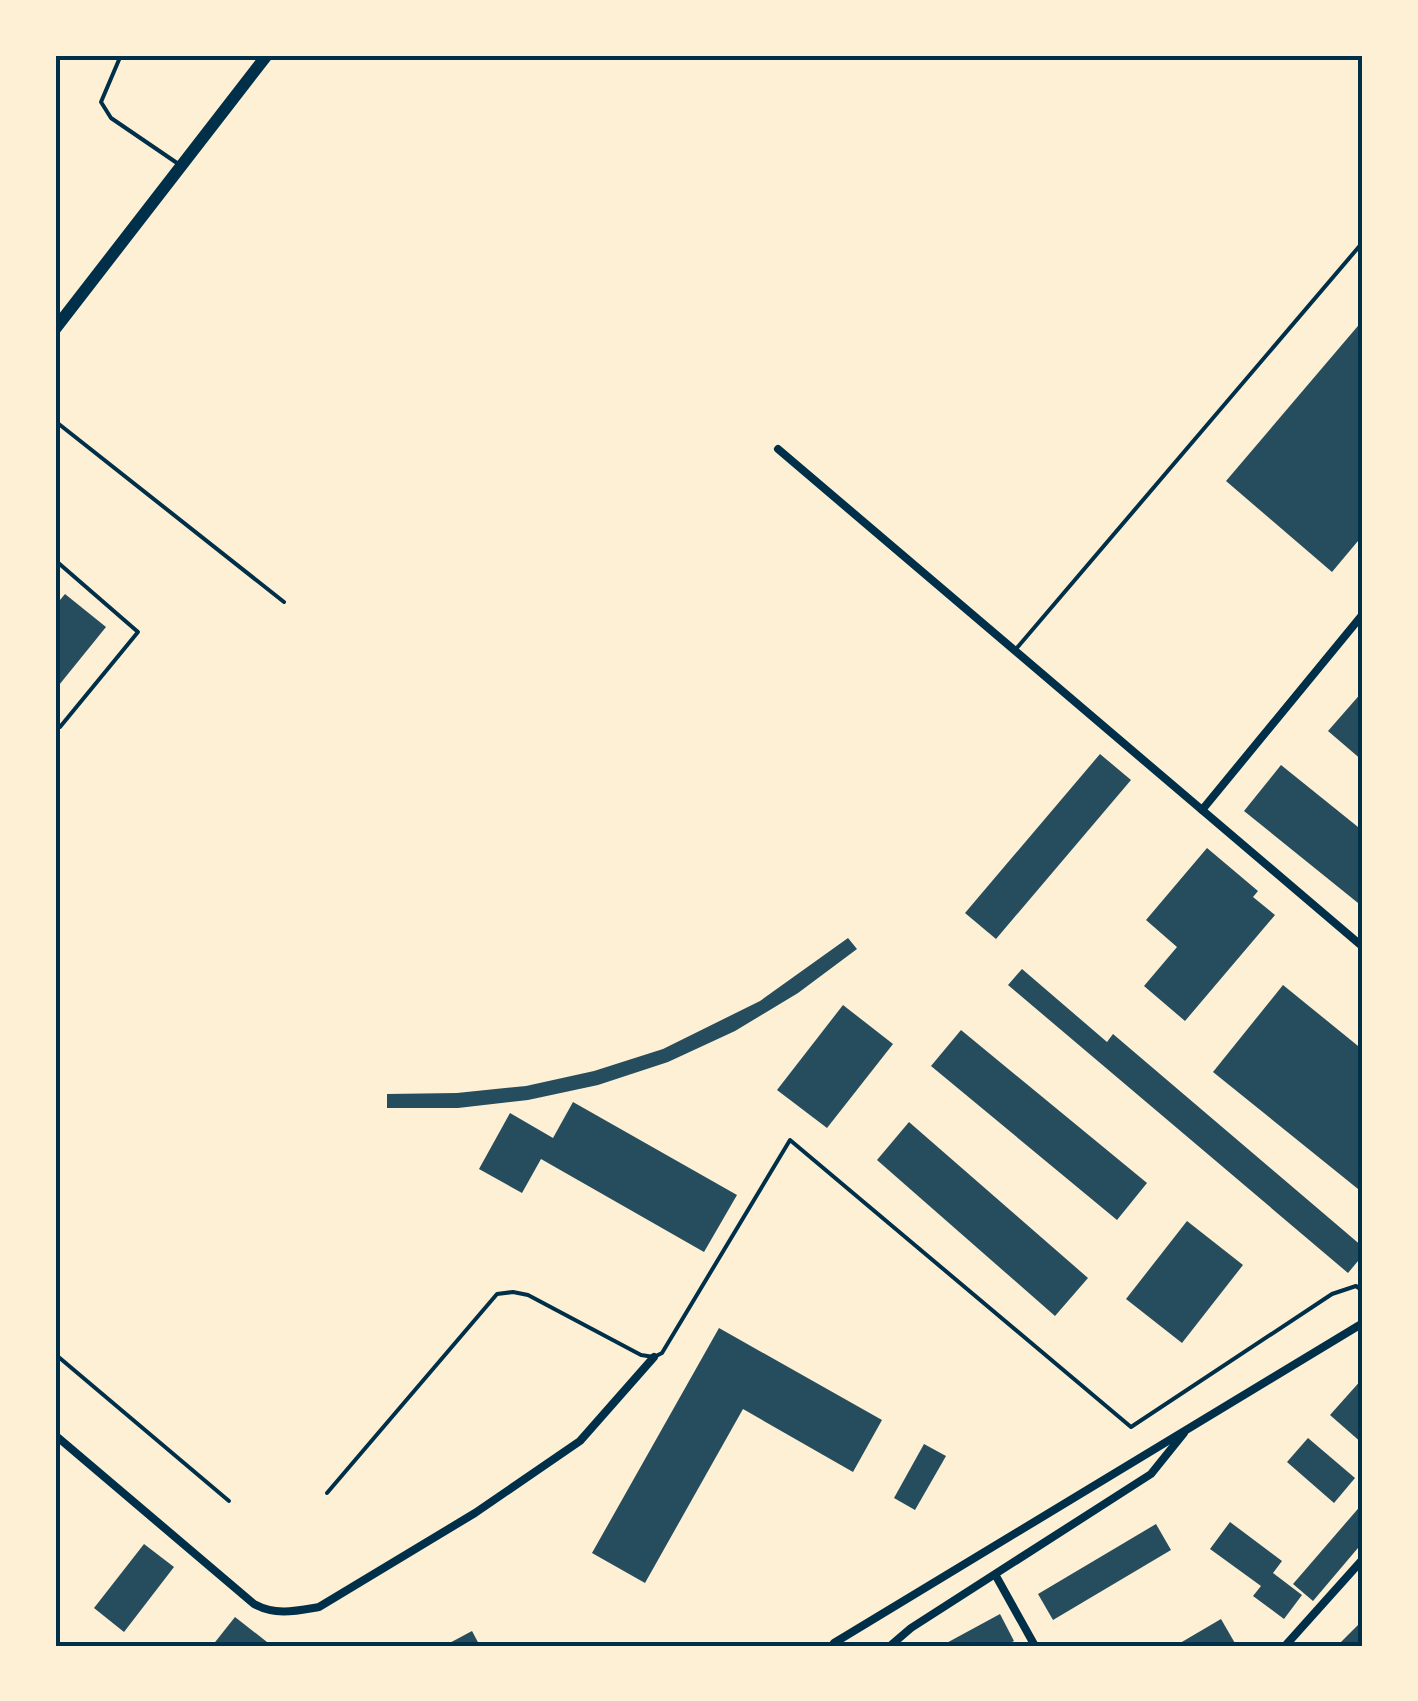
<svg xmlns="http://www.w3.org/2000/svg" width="1418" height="1701" viewBox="0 0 1418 1701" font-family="Lato,sans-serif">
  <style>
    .building { fill: #264d5e }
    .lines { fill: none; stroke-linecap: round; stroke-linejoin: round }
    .service { stroke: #003049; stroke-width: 4 }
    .minor { stroke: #003049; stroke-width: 8 }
    .trunk { stroke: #003049; stroke-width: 12 }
    .neatline { fill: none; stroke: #003049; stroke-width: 4 }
  </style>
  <rect width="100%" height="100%" fill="#fdf0d5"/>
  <g class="building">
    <polygon points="1363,320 1363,535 1332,572 1226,481"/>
    <polygon points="65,594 106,627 55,690 55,606"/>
    <polygon points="1363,691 1363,761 1328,731"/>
    <polygon points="1100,754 1131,780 996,939 965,913"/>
    <polygon points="1281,765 1363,831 1363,907 1244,811"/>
    <polygon points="1207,848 1258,891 1253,897 1275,915 1185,1021 1144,986 1177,947 1146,920"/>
    <polygon points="848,938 857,949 798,993 735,1031 668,1062 598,1085 528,1100 458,1108 387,1108 387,1094 457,1093 526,1086 594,1071 663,1049 760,1001"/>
    <polygon points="1022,969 1107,1042 1113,1034 1363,1247 1363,1255 1348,1273 1008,985"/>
    <polygon points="1283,985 1363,1050 1363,1193 1213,1072"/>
    <polygon points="843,1005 893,1044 827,1128 777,1090"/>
    <polygon points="961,1030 1147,1183 1117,1220 931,1066"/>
    <polygon points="573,1102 737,1195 704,1252 541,1159 522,1193 479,1169 510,1113 553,1138"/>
    <polygon points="909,1122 1088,1278 1055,1316 877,1160"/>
    <polygon points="1187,1221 1243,1265 1182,1343 1126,1299"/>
    <polygon points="719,1328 882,1420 853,1472 743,1409 645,1583 592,1553"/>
    <polygon points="1363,1378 1363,1444 1330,1415"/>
    <polygon points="1308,1438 1355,1478 1334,1503 1287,1462"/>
    <polygon points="924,1444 946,1456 915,1510 894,1498"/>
    <polygon points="1363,1503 1363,1542 1313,1601 1293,1584"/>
    <polygon points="1230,1522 1282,1561 1273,1573 1302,1595 1284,1619 1253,1596 1261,1586 1210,1549"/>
    <polygon points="1156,1524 1171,1550 1053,1620 1038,1594"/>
    <polygon points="144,1544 174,1567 124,1632 94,1608"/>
    <polygon points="1000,1614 1014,1641 1004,1646 941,1646"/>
    <polygon points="235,1617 267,1642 264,1646 212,1646"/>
    <polygon points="1221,1619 1236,1645 1233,1646 1175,1646"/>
    <polygon points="1363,1620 1363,1646 1337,1646"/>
    <polygon points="472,1631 480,1646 444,1646"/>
  </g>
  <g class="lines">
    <g class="service">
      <polyline points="121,55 101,102 111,118 177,163"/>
      <polyline points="55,421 284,602"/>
      <polyline points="55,560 138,632 60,727 55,728"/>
      <polyline points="1016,649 1363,242"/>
      <polyline points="55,1354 229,1501"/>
      <polyline points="327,1493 497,1294 513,1292 528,1295 641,1355 654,1357 662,1353 790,1140 1131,1427 1332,1294 1356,1286 1363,1291"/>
    </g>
    <g class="minor">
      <polyline points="778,449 1363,947"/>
      <polyline points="1202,810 1363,614"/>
      <path d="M55,1435L254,1604C276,1616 296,1611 319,1607L475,1513L580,1441L654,1357"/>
      <polyline points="996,1576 1035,1646"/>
      <polyline points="834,1643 1363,1323"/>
      <polyline points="890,1646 911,1628 1151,1474 1184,1433"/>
      <polyline points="1285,1646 1363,1559"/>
    </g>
    <polyline class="trunk" points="55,329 267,55"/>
  </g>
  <rect width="1418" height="1701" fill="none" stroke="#fdf0d5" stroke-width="115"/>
  <rect x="58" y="58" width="1302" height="1586" class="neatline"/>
</svg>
